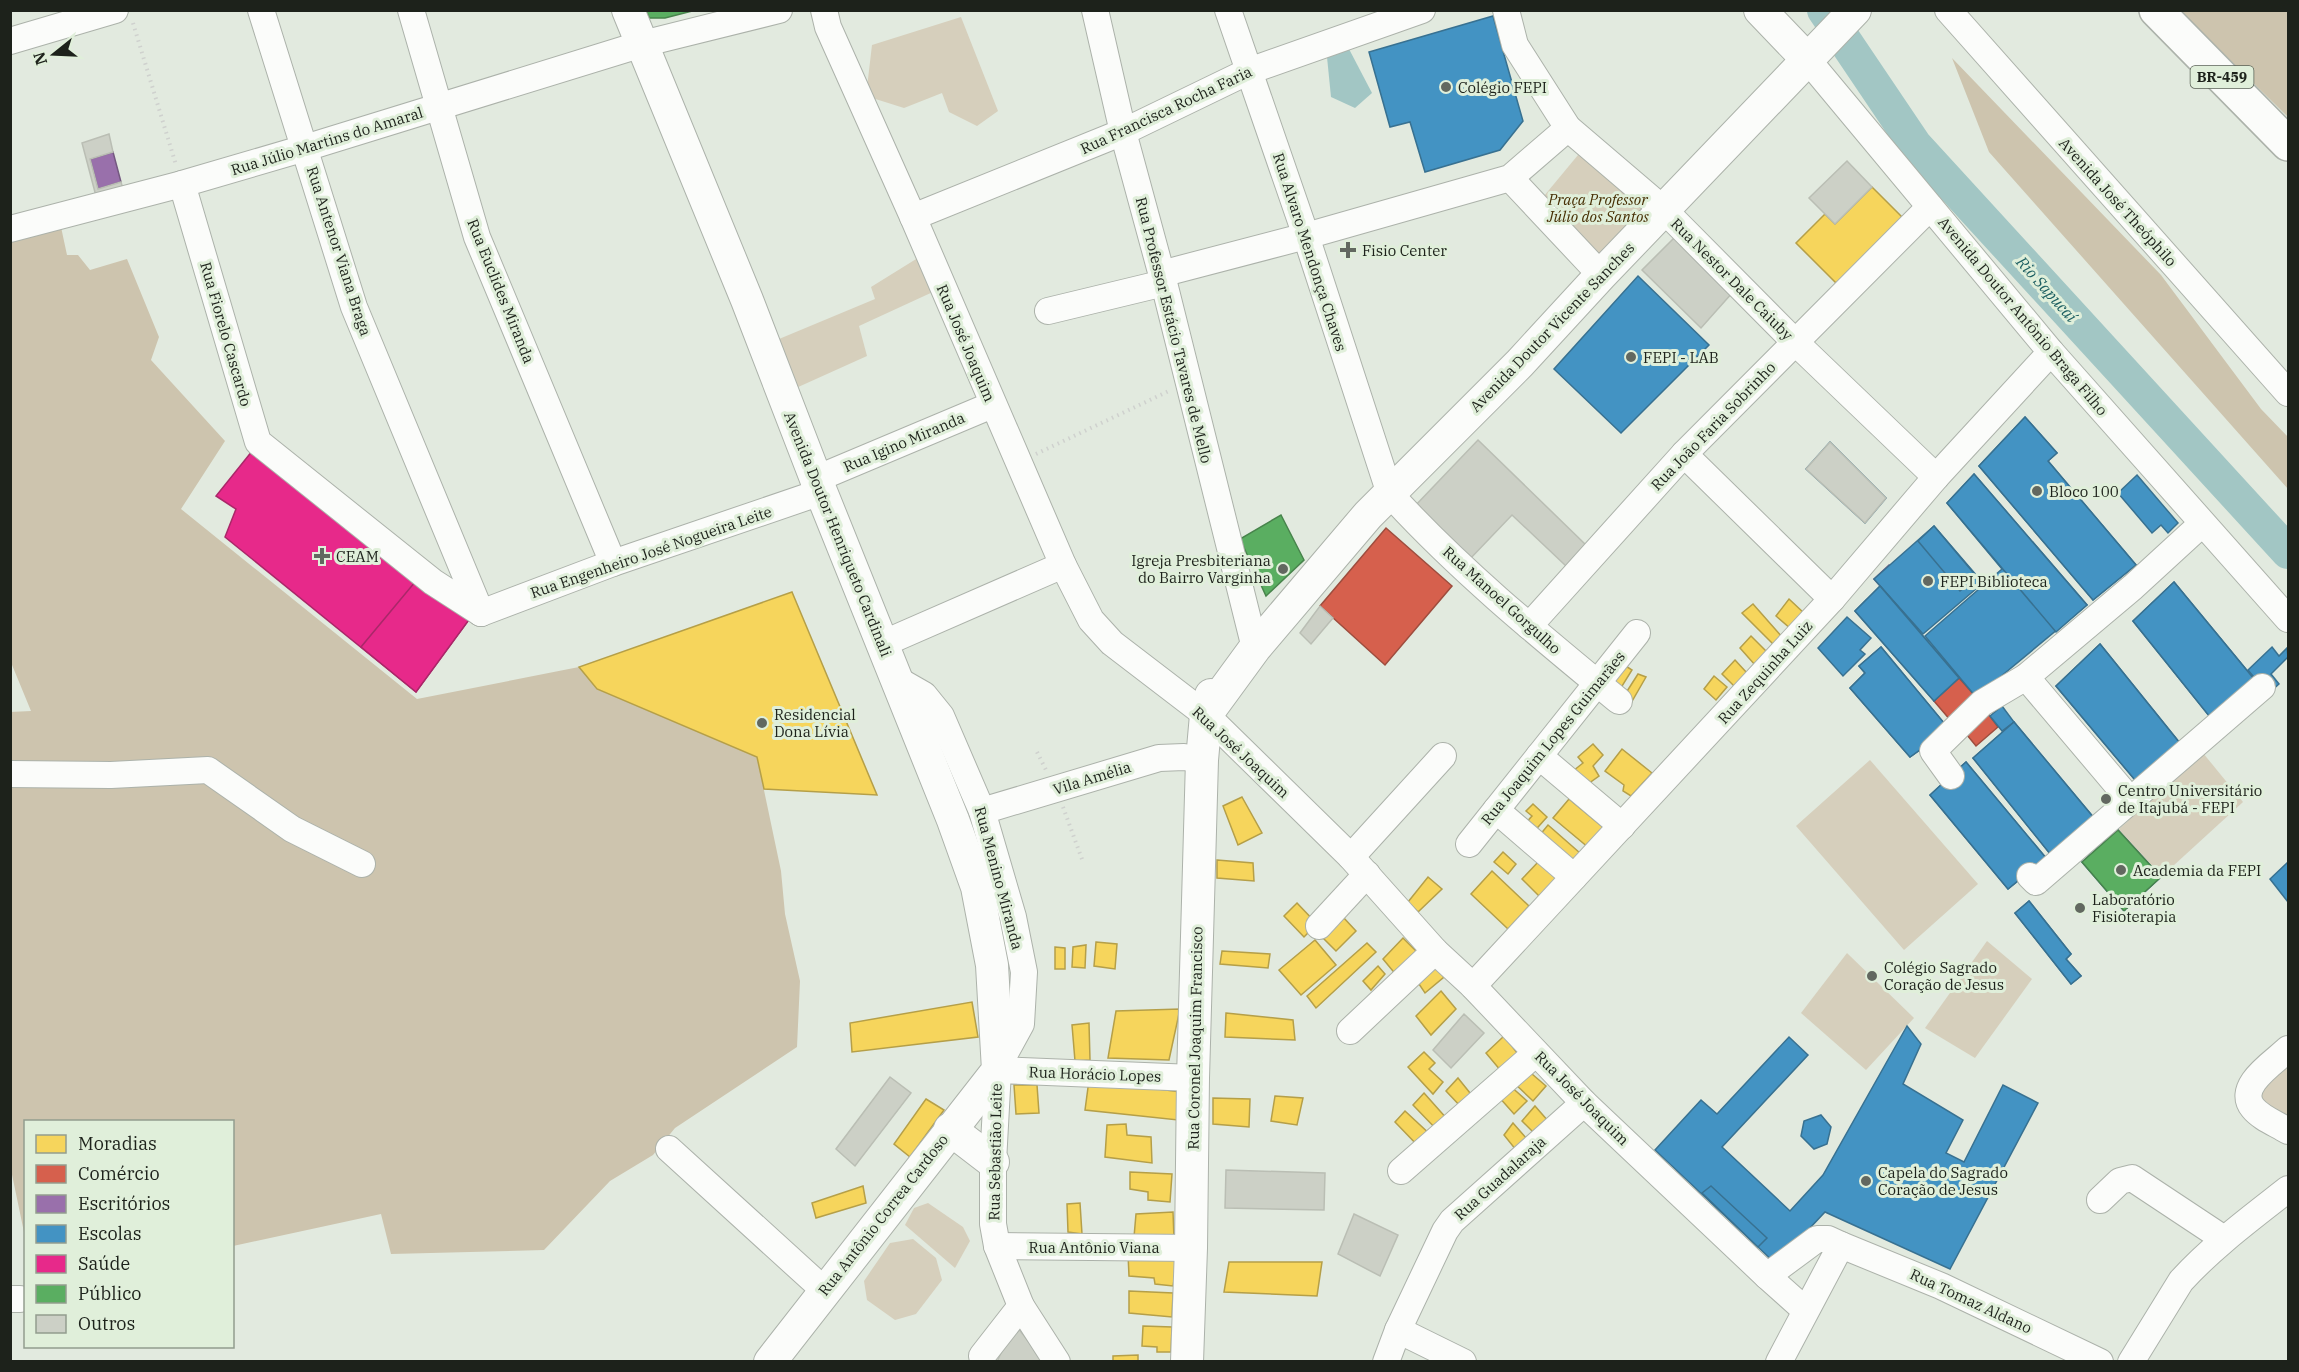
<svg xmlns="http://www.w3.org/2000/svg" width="2299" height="1372" viewBox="0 0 2299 1372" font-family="'IBM Plex Serif',serif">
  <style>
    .green { fill: #d6cfbc }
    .forest { fill: #cdc4ae }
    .water { fill: #a2c6c4 }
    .homes { fill: #f6d55c; stroke: #b59f48; stroke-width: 1.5 }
    .shops { fill: #d6604d; stroke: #9e4d3e; stroke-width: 1.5 }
    .offices { fill: #9970ab; stroke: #745980; stroke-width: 1.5 }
    .schools { fill: #4393c3; stroke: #387191; stroke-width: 1.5 }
    .health { fill: #e7298a; stroke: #aa2769; stroke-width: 1.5 }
    .public { fill: #5aae61; stroke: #48844c; stroke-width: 1.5 }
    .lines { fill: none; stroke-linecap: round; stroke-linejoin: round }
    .river { stroke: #a2c6c4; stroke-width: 34 }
    .building { fill: #ccd0c6; stroke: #babeb4; stroke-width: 1.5 }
    .minor-casing { stroke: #acb2aa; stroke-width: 28 }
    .major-casing { stroke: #acb2aa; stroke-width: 34 }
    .highway-casing { stroke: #acb2aa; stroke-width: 36 }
    .path { stroke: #cfd1ce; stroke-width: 4; stroke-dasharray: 1.5 4.5; stroke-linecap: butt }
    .minor { stroke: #fbfcfa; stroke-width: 26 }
    .major { stroke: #fbfcfa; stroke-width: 32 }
    .highway { stroke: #fbfcfa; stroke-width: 33 }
    .poi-dot { fill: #626860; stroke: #e0efda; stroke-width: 2 }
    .labels { text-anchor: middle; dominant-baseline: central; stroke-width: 6; stroke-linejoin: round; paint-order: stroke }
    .shield { fill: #e0efda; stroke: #586054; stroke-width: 1.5 }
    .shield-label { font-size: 14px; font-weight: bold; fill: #1d221b }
    .poi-label { font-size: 15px; fill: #1d221b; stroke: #e0efda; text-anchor: start }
    .street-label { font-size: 15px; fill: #1d221b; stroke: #e0efda }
    .park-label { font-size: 15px; font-style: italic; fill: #462e03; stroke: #e0efda }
    .water-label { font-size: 16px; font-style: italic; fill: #1e6062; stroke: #e0efda }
  </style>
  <rect width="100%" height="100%" fill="#e2eadf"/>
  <g class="green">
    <polygon points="961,17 998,111 977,126 949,112 942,93 904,108 866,96 872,45"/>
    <polygon points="1583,149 1644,208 1599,254 1544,196"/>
    <polygon points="921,256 935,291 859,326 867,356 796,388 779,339 875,299 871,287"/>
    <polygon points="2203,753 2243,802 2161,877 2118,830"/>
    <polygon points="1870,760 1978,884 1904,950 1796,826"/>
    <polygon points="1987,941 2032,979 1975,1058 1925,1028"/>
    <polygon points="1847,953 1914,1018 1866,1070 1801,1013"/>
    <polygon points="2284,1066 2288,1071 2288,1121 2261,1105 2258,1089"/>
    <polygon points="928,1203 963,1227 970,1241 955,1268 905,1225 914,1208"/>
    <polygon points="913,1239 936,1258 942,1280 916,1314 895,1320 867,1300 864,1281 890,1243"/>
  </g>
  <g class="forest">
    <polygon points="2180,11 2288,11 2288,117"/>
    <polygon points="1952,58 2161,275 2261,409 2288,437 2288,489 1989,152"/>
    <polygon points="61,227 67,255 78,255 90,270 127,259 159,337 151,360 225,441 181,509 417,699 579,667 597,689 757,757 781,871 785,914 800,981 797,1047 675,1128 653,1155 610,1181 544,1250 391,1254 381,1214 233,1246 232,1122 26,1122 25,1237 10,1165 10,712 31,711 10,660 11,237"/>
  </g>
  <polygon class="water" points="1349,49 1372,93 1355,108 1331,97 1327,57"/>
  <g class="homes">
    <polygon points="1872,187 1905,220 1839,286 1796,243 1825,214 1835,224"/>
    <polygon points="792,592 877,795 764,789 757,757 597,689 579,667"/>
    <polygon points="1789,599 1805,614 1791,629 1776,616"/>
    <polygon points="1753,604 1783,638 1775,646 1742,613"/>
    <polygon points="1751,636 1767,652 1755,665 1740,648"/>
    <polygon points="1735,660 1747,673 1735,687 1722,674"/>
    <polygon points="1618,661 1632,670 1619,691 1608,682"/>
    <polygon points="1638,674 1646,677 1631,703 1624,696"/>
    <polygon points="1714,676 1727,687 1716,700 1704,689"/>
    <polygon points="1593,744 1603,755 1593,766 1599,776 1585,786 1573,771 1583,763 1578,757"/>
    <polygon points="1622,749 1652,773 1631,796 1623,791 1624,785 1605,771"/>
    <polygon points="1242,797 1262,833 1238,845 1223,806"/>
    <polygon points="1569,799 1605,829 1589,848 1553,818"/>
    <polygon points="1533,804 1547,817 1531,835 1522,827 1532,816 1526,811"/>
    <polygon points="1548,825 1580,853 1567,869 1535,841"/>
    <polygon points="1503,852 1516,864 1508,874 1494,862"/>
    <polygon points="1217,860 1253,863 1254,881 1217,878"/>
    <polygon points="1539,861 1559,882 1542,899 1522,879"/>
    <polygon points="1492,871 1529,906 1508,929 1471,894"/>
    <polygon points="1428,877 1442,889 1418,912 1408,902"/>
    <polygon points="1297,903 1317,924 1304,937 1284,916"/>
    <polygon points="1343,917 1356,931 1336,951 1322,937"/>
    <polygon points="1403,938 1419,954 1397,976 1383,959"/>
    <polygon points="1315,940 1336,965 1301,995 1279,970"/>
    <polygon points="1096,942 1117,944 1115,969 1094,966"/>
    <polygon points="1367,943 1376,952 1316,1008 1307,996"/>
    <polygon points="1086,945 1085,968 1072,967 1073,947"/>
    <polygon points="1055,947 1065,948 1065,969 1055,969"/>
    <polygon points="1222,951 1270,954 1268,968 1220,964"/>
    <polygon points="1433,961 1444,977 1425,993 1415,978"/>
    <polygon points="1378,966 1385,974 1371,990 1363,981"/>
    <polygon points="1441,991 1456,1009 1431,1035 1416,1016"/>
    <polygon points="972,1002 978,1037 852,1052 850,1023"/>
    <polygon points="1180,1009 1169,1060 1108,1058 1116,1011"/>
    <polygon points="1226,1013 1293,1020 1295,1040 1225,1037"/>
    <polygon points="1089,1023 1090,1060 1075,1061 1072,1025"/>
    <polygon points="1504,1036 1518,1054 1501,1071 1486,1053"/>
    <polygon points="1424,1052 1435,1063 1429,1069 1443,1082 1433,1094 1408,1067"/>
    <polygon points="1525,1068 1546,1086 1533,1101 1512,1081"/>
    <polygon points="1458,1078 1474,1098 1462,1108 1446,1091"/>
    <polygon points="1089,1080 1181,1092 1178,1120 1085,1110"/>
    <polygon points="1508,1084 1527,1101 1514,1114 1498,1096"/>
    <polygon points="1014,1085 1037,1085 1039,1113 1016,1114"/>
    <polygon points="1424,1093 1448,1120 1438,1131 1413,1105"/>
    <polygon points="1275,1096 1303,1098 1297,1125 1271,1121"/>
    <polygon points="1213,1098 1250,1099 1249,1127 1213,1124"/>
    <polygon points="926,1099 944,1110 910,1157 894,1144"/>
    <polygon points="1535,1106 1549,1122 1537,1136 1522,1121"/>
    <polygon points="1405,1111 1434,1138 1421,1149 1395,1122"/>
    <polygon points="1513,1123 1527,1139 1516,1150 1504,1135"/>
    <polygon points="1126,1124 1127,1135 1151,1137 1152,1163 1105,1157 1107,1125"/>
    <polygon points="1130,1172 1172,1174 1170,1202 1148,1200 1148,1192 1130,1189"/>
    <polygon points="863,1186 866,1203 816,1218 812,1203"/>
    <polygon points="1080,1203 1082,1234 1068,1232 1067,1204"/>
    <polygon points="1173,1212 1174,1239 1134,1237 1136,1214"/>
    <polygon points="1128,1254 1178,1256 1173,1286 1155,1284 1154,1278 1129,1276"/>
    <polygon points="1229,1262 1322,1262 1317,1296 1224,1292"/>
    <polygon points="1129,1291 1173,1293 1172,1317 1129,1313"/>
    <polygon points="1143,1326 1172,1327 1171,1352 1157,1352 1157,1347 1142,1346"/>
    <polygon points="1138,1355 1138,1362 1113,1362 1113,1356"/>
  </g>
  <g class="shops">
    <polygon points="1386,528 1452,586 1385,665 1320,606"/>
    <polygon points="1959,678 1976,697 1951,721 1934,701"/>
    <polygon points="1986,711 1998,727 1976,746 1963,730"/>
  </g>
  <g class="offices">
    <polygon points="113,152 121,182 98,189 90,159"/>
    <polygon points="1889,565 1923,604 1908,617 1874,579"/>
    <polygon points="1923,604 1932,615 1918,629 1908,617"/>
  </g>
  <g class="schools">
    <polygon points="1493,16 1523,121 1500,150 1425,172 1410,122 1390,127 1369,52"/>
    <polygon points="1638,276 1709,345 1621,433 1554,369"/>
    <polygon points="2025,417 2057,453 2048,461 2136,565 2093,600 1979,466"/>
    <polygon points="2025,417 2057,453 2048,461 2136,565 2093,600 1979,466"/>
    <polygon points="1830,442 1886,498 1865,523 1806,469"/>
    <polygon points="1974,474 2087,605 1976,697 1925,636 2002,569 1947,503"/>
    <polygon points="1974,474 2087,605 2056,632 1947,503"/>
    <polygon points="2137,475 2178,523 2168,533 2161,525 2152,533 2118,493"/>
    <polygon points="1934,526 1983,583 1923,634 1874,579"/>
    <polygon points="1934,526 1977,577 1960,591 1918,541"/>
    <polygon points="2174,582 2254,679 2210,717 2133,621"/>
    <polygon points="2174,582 2254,679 2210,717 2133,621"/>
    <polygon points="1880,586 1959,678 1934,701 1855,611"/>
    <polygon points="1880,586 1959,678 1934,701 1855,611"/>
    <polygon points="1847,617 1871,638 1860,650 1865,654 1843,676 1818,648"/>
    <polygon points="2100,644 2179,742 2135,780 2056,686"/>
    <polygon points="2100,644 2179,742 2135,780 2056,686"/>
    <polygon points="1881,647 1949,729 1910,757 1850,688 1865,673 1859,666"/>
    <polygon points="1881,647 1949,729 1910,757 1850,688 1865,673 1859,666"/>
    <polygon points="2272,647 2279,656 2287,648 2288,657 2271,674 2279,684 2268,694 2248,670"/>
    <polygon points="2002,706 2014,722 2002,731 1990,716"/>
    <polygon points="2014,722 2094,818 2051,855 1973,758"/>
    <polygon points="2014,722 2094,818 2051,855 1973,758"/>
    <polygon points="1966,762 2046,858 2008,889 1930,795"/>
    <polygon points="1966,762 2046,858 2008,889 1930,795"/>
    <polygon points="2118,830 2161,877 2124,911 2082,862"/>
    <polygon points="2288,862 2288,902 2270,879"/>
    <polygon points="2029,901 2071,954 2066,959 2081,976 2071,984 2015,913"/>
    <polygon points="2029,901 2071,954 2066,959 2081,976 2071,984 2015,913"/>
    <polygon points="1907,1026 1921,1044 1903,1084 1963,1120 1946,1153 1964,1162 2003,1085 2038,1103 1950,1269 1825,1212 1776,1264 1655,1150 1701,1100 1717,1114 1789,1037 1808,1055 1722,1147 1790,1211 1823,1175"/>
    <polygon points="1821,1115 1831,1127 1827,1144 1814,1149 1801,1136 1804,1121"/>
    <polygon points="1711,1186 1767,1238 1758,1247 1702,1193"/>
  </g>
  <g class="health">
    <polygon points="257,445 471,617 416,692 225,537 236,509 216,496"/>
    <polygon points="420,576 471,617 416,692 361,647"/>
  </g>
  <g class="public">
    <polygon points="646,10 696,10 665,18 649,18"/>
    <polygon points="1281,515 1304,560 1266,596 1240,539"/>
    <polygon points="2118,830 2161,877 2124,911 2082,862"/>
  </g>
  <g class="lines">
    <polyline class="river" points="1824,10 1915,145 2288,552"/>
  </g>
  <g class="building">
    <polygon points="109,134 113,152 90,159 98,189 121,182 123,189 96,196 82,143"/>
    <polygon points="1847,161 1872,187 1835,224 1809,198"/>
    <polygon points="1677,235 1733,292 1701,328 1642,270"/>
    <polygon points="1478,440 1586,545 1566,566 1512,515 1469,560 1414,507"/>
    <polygon points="1830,442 1886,498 1865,523 1806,469"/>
    <polygon points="1320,606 1333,618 1311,644 1300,633"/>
    <polygon points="1464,1014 1484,1033 1451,1068 1433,1050"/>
    <polygon points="890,1077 911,1093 855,1166 836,1149"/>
    <polygon points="1226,1170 1325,1173 1324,1210 1225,1208"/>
    <polygon points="1354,1214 1398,1235 1380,1276 1338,1254"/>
    <polygon points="1014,1323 1043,1360 1042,1362 997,1362"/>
  </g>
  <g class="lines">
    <defs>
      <g id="minor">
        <polyline points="261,10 354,307 481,613"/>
        <polyline points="411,10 477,237 613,563"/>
        <polyline points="824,10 828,27 913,217 1063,565 1091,620 1112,643 1206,715 1351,857 1435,951 1473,986 1584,1103 1767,1276 1805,1310"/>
        <polyline points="1095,10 1123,132 1164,283 1255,648"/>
        <path d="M1228,10L1306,236L1390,494C1459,570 1540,636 1619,701"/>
        <polyline points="1506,10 1515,45 1568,128 1664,210 1795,342 1936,477"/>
        <polyline points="1948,10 2288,393"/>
        <polyline points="10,41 115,10"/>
        <polyline points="1807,59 2051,352 2288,619"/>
        <polyline points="1510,178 1601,275"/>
        <polyline points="182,184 258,442 433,582 481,613"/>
        <polyline points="913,217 1123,132 1249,71 1422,10"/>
        <polyline points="10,229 182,184 305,148 642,44 779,10"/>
        <polyline points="1161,274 1306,236 1510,178 1568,128"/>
        <polyline points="1048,311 1164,283"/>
        <polyline points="1684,454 1832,599"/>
        <polyline points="816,479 992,405"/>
        <polyline points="481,613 613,563 821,492"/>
        <polyline points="1529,626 1684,454 1930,207"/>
        <polyline points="882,644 1063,565"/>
        <polyline points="2026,677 2130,800"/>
        <polyline points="896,679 924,695 941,716 982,811 1013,917 1024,972 1021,1024 998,1066"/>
        <polyline points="1539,756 1622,826"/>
        <polyline points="10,774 111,775 208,770 292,829 362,864"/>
        <polyline points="1951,776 1933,751 1982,703 2026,677 2133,587 2193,532"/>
        <polyline points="1496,810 1574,877"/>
        <polyline points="982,811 1159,758 1184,757 1202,760"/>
        <polyline points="1469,844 1637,633"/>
        <polyline points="1351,857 1443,756"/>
        <polyline points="2030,876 2036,882 2262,687"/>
        <polyline points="1319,926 1367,874"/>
        <polyline points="1473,986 1832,599 1936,477 2051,352"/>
        <polyline points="1350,1031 1435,951"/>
        <path d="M2288,1049C2275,1062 2235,1086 2253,1108C2261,1118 2277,1124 2288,1131"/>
        <polyline points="669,1149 825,1291"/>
        <polyline points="1401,1171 1536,1053"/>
        <polyline points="2100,1200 2120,1181 2132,1178 2224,1239"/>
        <polyline points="1841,1245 1941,1286 2100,1362"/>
        <polyline points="997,1246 1191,1248"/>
        <polyline points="1767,1276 1817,1239 1828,1239 1841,1245 1779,1362"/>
        <polyline points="10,1299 20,1299"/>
        <polyline points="1398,1330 1463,1362"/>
        <polyline points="982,1356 1021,1306"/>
        <polyline points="1057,1362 1021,1306 997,1246 993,1224 993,1162 998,1070 1193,1078"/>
        <polyline points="1386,1362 1398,1330 1445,1231 1452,1221 1584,1103"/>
        <path d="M2131,1362L2181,1281C2213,1246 2251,1218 2288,1189"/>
      </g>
      <g id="major">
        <polyline points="628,10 747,300 816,479 953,820 977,887 992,965 998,1070 770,1362"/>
        <polyline points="1760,10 1807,59"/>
        <polyline points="1206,715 1255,648 1368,515 1520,363 1601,275 1855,10"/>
        <polyline points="950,1129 993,1162"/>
        <polyline points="1187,1362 1191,1248 1193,1078 1202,760 1206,715 1211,695"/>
      </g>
      <polyline id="highway" points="2156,10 2288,144"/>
    </defs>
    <use href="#minor" class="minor-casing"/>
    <use href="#major" class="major-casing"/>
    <use href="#highway" class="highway-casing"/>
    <g class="path">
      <polyline points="133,23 176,165"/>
      <polyline points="1036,454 1171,390"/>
      <polyline points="1037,752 1046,770"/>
      <polyline points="1063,807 1083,862"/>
    </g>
    <use href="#minor" class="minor"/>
    <use href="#major" class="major"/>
    <use href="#highway" class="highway"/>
  </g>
  <g class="poi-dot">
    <circle cx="1446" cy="87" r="6"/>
    <path d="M1345 241h6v6h6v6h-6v6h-6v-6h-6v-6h6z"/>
    <circle cx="1631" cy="357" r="6"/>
    <circle cx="2037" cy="491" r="6"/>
    <path d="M319 547h6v6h6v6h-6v6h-6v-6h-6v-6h6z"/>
    <circle cx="1283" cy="569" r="6"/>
    <circle cx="1928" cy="581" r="6"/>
    <circle cx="762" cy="723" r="6"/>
    <circle cx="2106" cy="799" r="6"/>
    <circle cx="2121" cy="870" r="6"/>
    <circle cx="2080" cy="908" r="6"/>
    <circle cx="1872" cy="976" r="6"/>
    <circle cx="1866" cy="1181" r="6"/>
  </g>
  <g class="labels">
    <rect class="shield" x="2190.5" y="66" width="63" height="22" rx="4.5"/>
    <g class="shield-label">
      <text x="2222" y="77">BR-459</text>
    </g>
    <g class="poi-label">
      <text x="1458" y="87">Colégio FEPI</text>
      <text x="1362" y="250">Fisio Center</text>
      <text x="1643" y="357">FEPI - LAB</text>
      <text x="2049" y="491">Bloco 100</text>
      <text x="336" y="556">CEAM</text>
      <text x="1271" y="560" text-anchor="end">Igreja Presbiteriana<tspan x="1271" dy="17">do Bairro Varginha</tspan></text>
      <text x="1940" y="581">FEPI Biblioteca</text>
      <text x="774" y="714">Residencial<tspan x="774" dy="17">Dona Lívia</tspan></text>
      <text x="2118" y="790">Centro Universitário<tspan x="2118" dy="17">de Itajubá - FEPI</tspan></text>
      <text x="2133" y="870">Academia da FEPI</text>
      <text x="2092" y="899">Laboratório<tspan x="2092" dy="17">Fisioterapia</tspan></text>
      <text x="1884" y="967">Colégio Sagrado<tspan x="1884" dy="17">Coração de Jesus</tspan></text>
      <text x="1878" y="1172">Capela do Sagrado<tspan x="1878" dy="17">Coração de Jesus</tspan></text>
    </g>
    <g class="street-label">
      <text transform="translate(1166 110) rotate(-25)">Rua Francisca Rocha Faria</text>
      <text transform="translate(327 141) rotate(-17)">Rua Júlio Martins do Amaral</text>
      <text transform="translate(2118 202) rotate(48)">Avenida José Theóphilo</text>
      <text transform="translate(339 251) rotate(72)">Rua Antenor Viana Braga</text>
      <text transform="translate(1310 252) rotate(72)">Rua Alvaro Mendonça Chaves</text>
      <text transform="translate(1732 279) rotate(45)">Rua Nestor Dale Caiuby</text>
      <text transform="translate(501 291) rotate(68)">Rua Euclides Miranda</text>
      <text transform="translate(2023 316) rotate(50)">Avenida Doutor Antônio Braga Filho</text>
      <text transform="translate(1552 327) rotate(-46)">Avenida Doutor Vicente Sanches</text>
      <text transform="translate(1174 330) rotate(76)">Rua Professor Estácio Tavares de Mello</text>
      <text transform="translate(226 334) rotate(74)">Rua Fiorelo Cascardo</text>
      <text transform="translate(966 343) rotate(67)">Rua José Joaquim</text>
      <text transform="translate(1713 426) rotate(-46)">Rua João Faria Sobrinho</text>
      <text transform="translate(904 442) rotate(-23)">Rua Igino Miranda</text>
      <text transform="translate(838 534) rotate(68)">Avenida Doutor Henriqueto Cardinali</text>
      <text transform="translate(651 552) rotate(-19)">Rua Engenheiro José Nogueira Leite</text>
      <text transform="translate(1502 600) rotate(42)">Rua Manoel Gorgulho</text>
      <text transform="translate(1765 672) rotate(-48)">Rua Zequinha Luiz</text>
      <text transform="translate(1553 738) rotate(-51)">Rua Joaquim Lopes Guimarães</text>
      <text transform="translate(1241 752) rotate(43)">Rua José Joaquim</text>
      <text transform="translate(1092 778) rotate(-17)">Vila Amélia</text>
      <text transform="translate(999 878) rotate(75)">Rua Menino Miranda</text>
      <text transform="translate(1195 1038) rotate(-89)">Rua Coronel Joaquim Francisco</text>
      <text transform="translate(1095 1074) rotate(2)">Rua Horácio Lopes</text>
      <text transform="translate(1582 1098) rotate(45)">Rua José Joaquim</text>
      <text transform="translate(995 1152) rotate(-89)">Rua Sebastião Leite</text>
      <text transform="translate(1500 1178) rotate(-42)">Rua Guadalaraja</text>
      <text transform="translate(883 1215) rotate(-52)">Rua Antônio Correa Cardoso</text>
      <text x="1094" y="1247">Rua Antônio Viana</text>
      <text transform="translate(1971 1301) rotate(25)">Rua Tomaz Aldano</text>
    </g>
    <g class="park-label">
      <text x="1598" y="199">Praça Professor<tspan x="1598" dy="17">Júlio dos Santos</tspan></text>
    </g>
    <g class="water-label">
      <text transform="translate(2047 289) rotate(48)">Rio Sapucaí</text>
    </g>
  </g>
  <rect width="2299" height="1372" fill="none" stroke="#1d221b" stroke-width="24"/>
  <rect x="24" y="1120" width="210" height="228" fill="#e0efda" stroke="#929d8e" stroke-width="1.5"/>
  <rect x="36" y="1135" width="30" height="18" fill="#f6d55c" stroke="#929d8e" stroke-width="1.5"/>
  <text x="78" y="1150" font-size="18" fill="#1d221b">Moradias</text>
  <rect x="36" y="1165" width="30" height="18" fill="#d6604d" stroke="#929d8e" stroke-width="1.5"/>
  <text x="78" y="1180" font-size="18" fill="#1d221b">Comércio</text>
  <rect x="36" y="1195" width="30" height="18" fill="#9970ab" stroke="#929d8e" stroke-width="1.5"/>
  <text x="78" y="1210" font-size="18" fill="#1d221b">Escritórios</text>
  <rect x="36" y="1225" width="30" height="18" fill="#4393c3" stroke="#929d8e" stroke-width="1.5"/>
  <text x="78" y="1240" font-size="18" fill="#1d221b">Escolas</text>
  <rect x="36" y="1255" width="30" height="18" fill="#e7298a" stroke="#929d8e" stroke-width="1.5"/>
  <text x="78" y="1270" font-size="18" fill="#1d221b">Saúde</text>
  <rect x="36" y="1285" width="30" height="18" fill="#5aae61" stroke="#929d8e" stroke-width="1.5"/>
  <text x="78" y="1300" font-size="18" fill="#1d221b">Público</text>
  <rect x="36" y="1315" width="30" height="18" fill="#ccd0c6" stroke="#929d8e" stroke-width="1.5"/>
  <text x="78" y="1330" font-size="18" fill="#1d221b">Outros</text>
  <g transform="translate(54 54) rotate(252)" stroke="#e0efda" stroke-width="4.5" paint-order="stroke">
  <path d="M0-4.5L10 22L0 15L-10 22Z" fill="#1d221b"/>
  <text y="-9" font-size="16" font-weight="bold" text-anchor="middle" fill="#1d221b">N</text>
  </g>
</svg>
